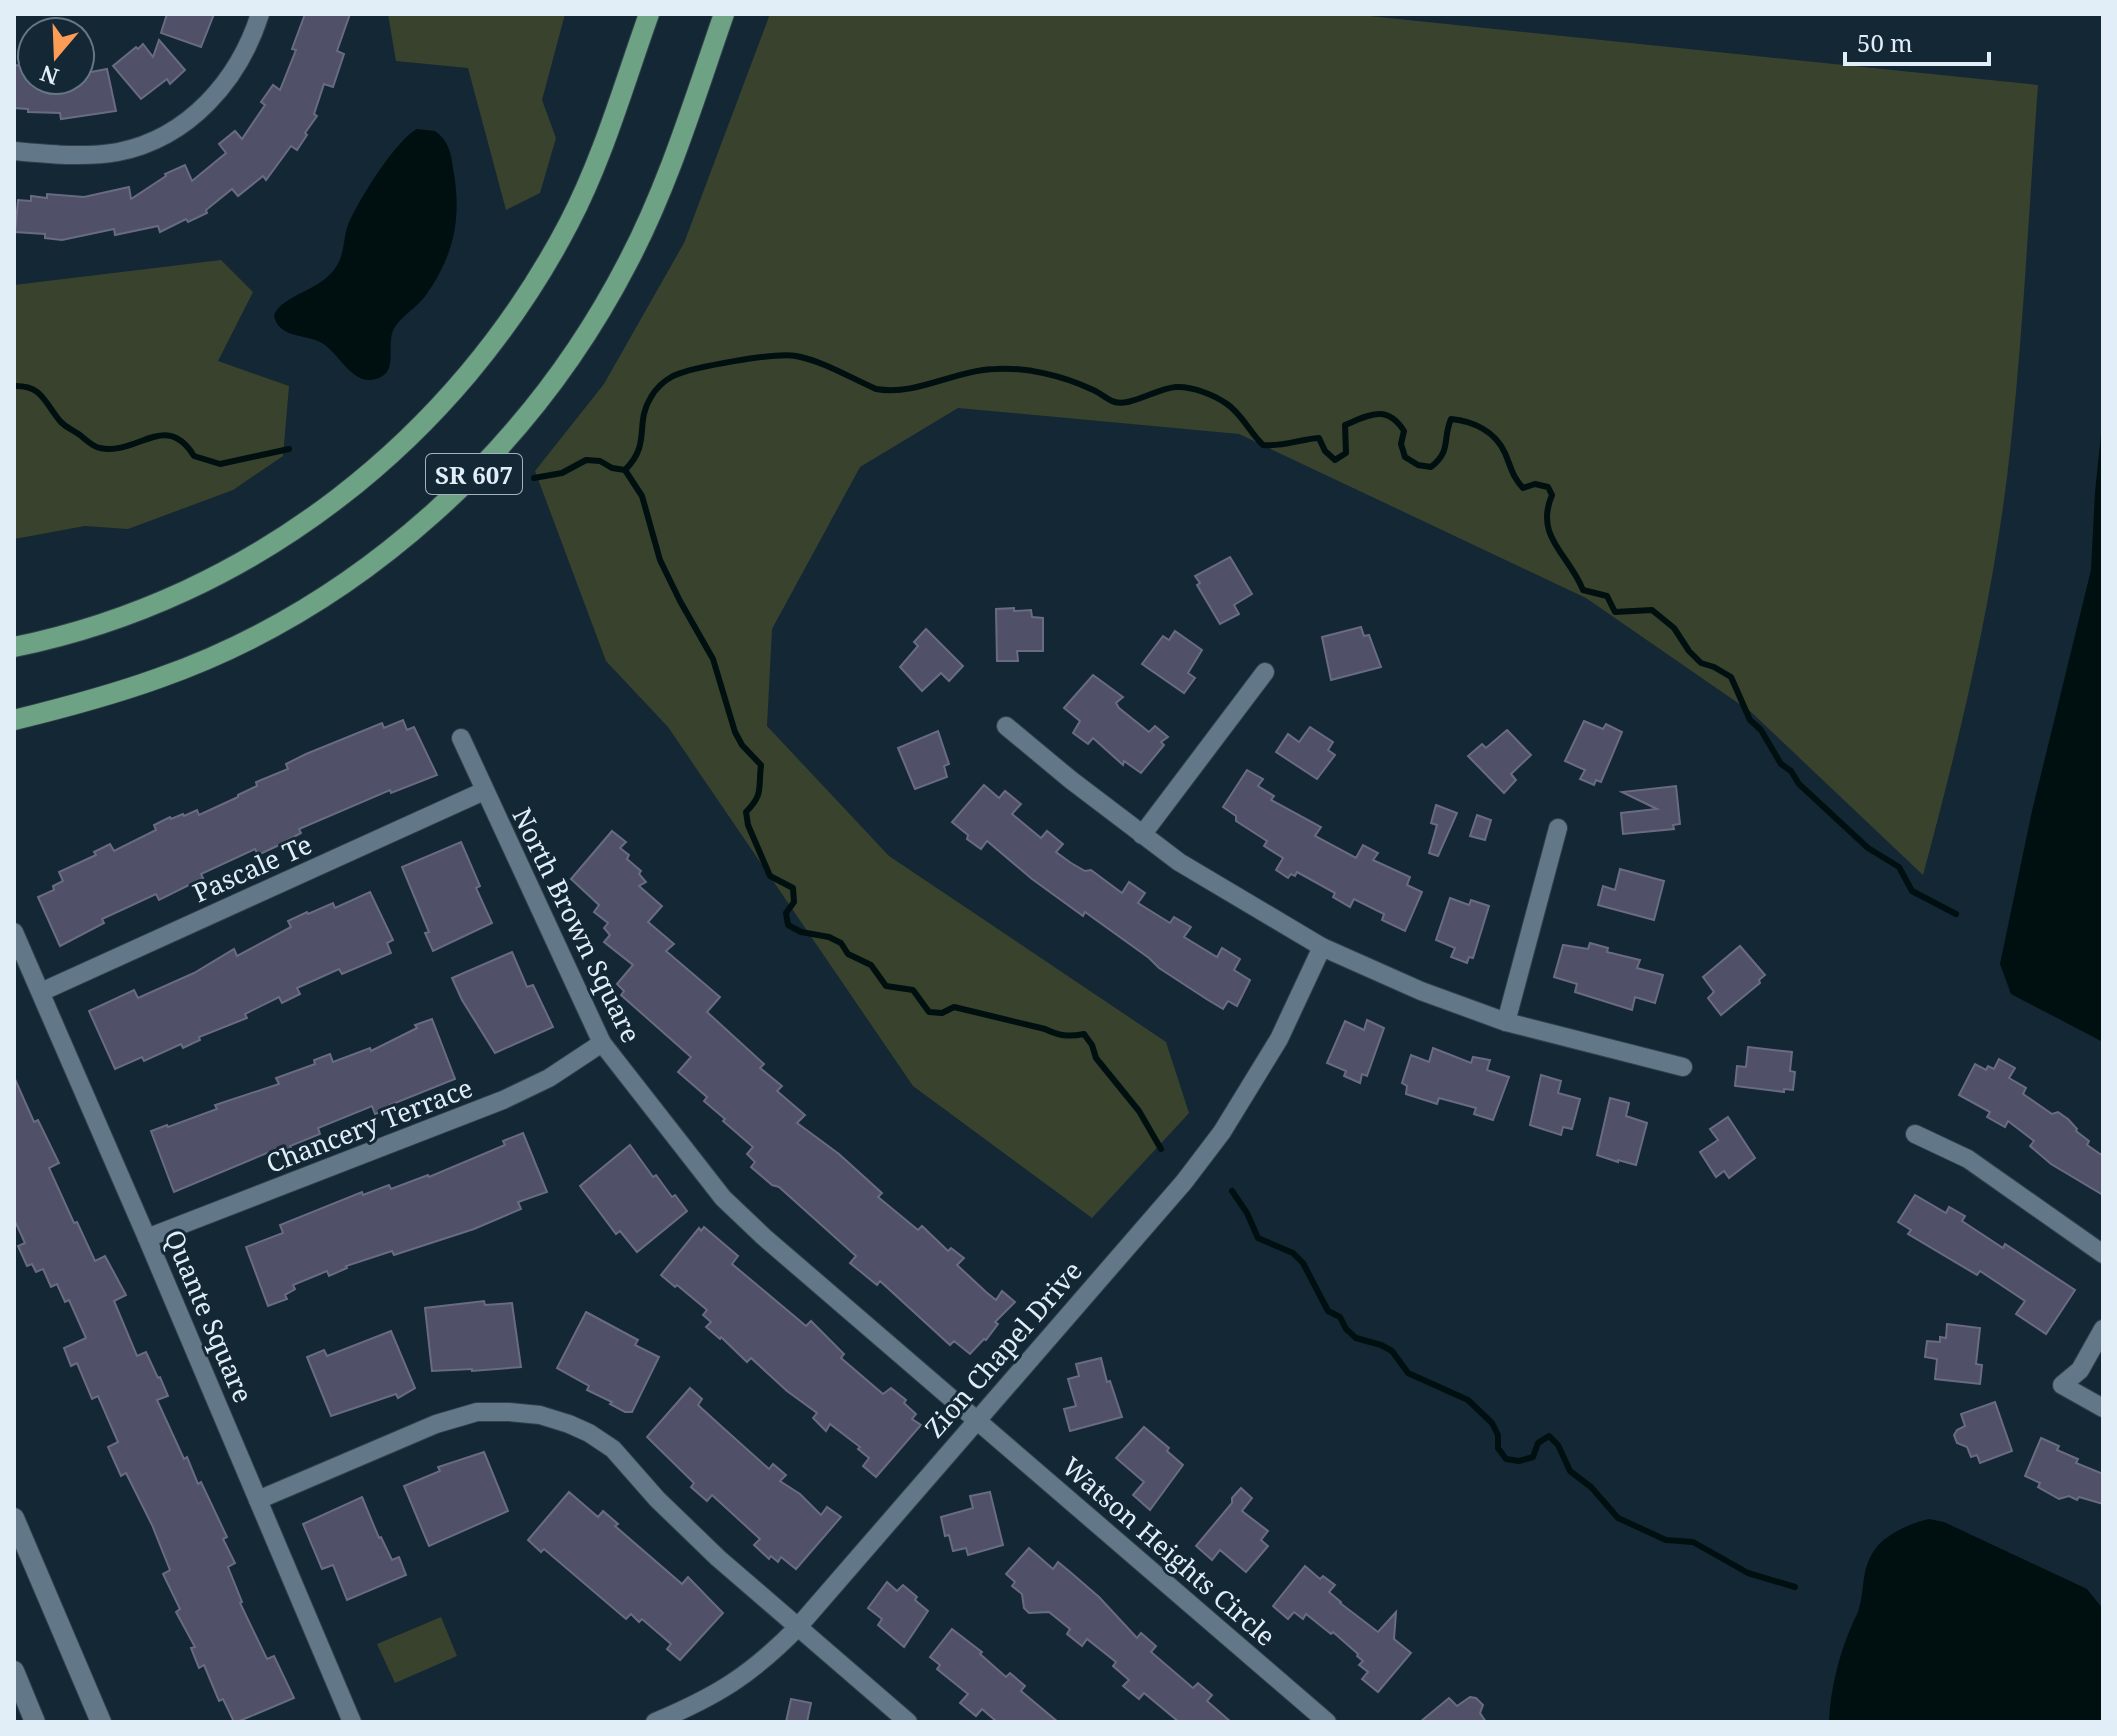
<svg xmlns="http://www.w3.org/2000/svg" width="2117" height="1736" viewBox="0 0 2117 1736" font-family="'Noto Serif',serif">
  <style>
    .green { fill: #39422c }
    .water { fill: #001010 }
    .lines { fill: none; stroke-linecap: round; stroke-linejoin: round }
    .stream { stroke: #001010; stroke-width: 6 }
    .building { fill: #505168; stroke: #696b82; stroke-width: 2 }
    .street-casing { stroke: #32414c; stroke-width: 20 }
    .secondary-casing { stroke: #32414c; stroke-width: 22 }
    .primary-casing { stroke: #32414c; stroke-width: 22 }
    .street { stroke: #627888; stroke-width: 18 }
    .secondary { stroke: #627888; stroke-width: 20 }
    .primary { stroke: #6da284; stroke-width: 20 }
    .labels { text-anchor: middle; dominant-baseline: central; stroke-width: 6; stroke-linejoin: round; paint-order: stroke }
    .shield { fill: #142735; stroke: #a4b2bd; stroke-width: 2 }
    .shield-label { font-size: 24px; font-weight: bold; fill: #e1eef7 }
    .street-label { font-size: 26px; fill: #e1eef7; stroke: #142735 }
  </style>
  <rect width="100%" height="100%" fill="#142735"/>
  <g class="green">
    <polygon points="388,14 565,14 542,100 556,138 540,193 506,210 468,68 396,61"/>
    <path d="M770,14H1350L2038,85C2029,204 2024,323 2011,442C1996,588 1961,734 1923,875L1751,712L1586,598L1239,434L958,408L860,467L772,629L767,726L889,856L1166,1042L1189,1113L1092,1218L913,1086L668,727L606,661L535,471L604,384L684,243Z"/>
    <polygon points="221,260 253,292 218,361 289,386 283,456 233,490 128,529 85,526 14,539 14,285"/>
    <polygon points="441,1617 457,1656 395,1683 377,1644"/>
  </g>
  <g class="water">
    <path d="M417,129L435,131C448,140 451,152 453,168C462,216 455,254 426,295C417,308 398,318 393,331C386,347 399,373 376,379C351,387 338,349 318,341C300,334 278,337 274,315C283,294 321,291 336,267C345,254 343,238 348,225C358,201 395,141 417,129Z"/>
    <polygon points="2103,415 2103,1042 2011,994 2000,964 2032,811 2091,570 2095,492"/>
    <path d="M1929,1519L1944,1522L2087,1589L2103,1609V1722H1829C1830,1691 1839,1654 1852,1625C1854,1619 1858,1614 1859,1608C1865,1589 1861,1573 1872,1554C1881,1536 1910,1523 1929,1519Z"/>
  </g>
  <g class="lines">
    <g class="stream">
      <path d="M14,386C42,385 44,402 60,421C65,427 73,430 80,435C86,440 93,447 100,448C138,456 166,410 194,456L220,464L289,449"/>
      <path d="M625,470L642,496L660,560L680,601L713,659L735,732L742,745L761,765C758,788 764,794 746,812L748,825L770,876L793,888L794,902L786,913L788,925L801,932L829,937L841,943L848,954L871,965L886,986L913,990L929,1012L942,1013L954,1007L1045,1029C1059,1036 1069,1037 1084,1034L1092,1045L1096,1058L1139,1111L1161,1149"/>
      <path d="M534,478L562,473L586,460L600,461L612,468L625,470C652,443 634,424 651,397C656,388 664,381 673,376C692,367 776,352 796,356C823,361 851,378 876,389C918,396 954,370 996,369C1027,367 1063,376 1091,389C1099,392 1105,398 1112,401C1127,409 1157,388 1176,387C1192,386 1214,395 1227,404C1242,414 1250,433 1263,445C1283,447 1300,439 1319,438L1325,451L1335,460L1346,453L1345,425C1369,415 1387,404 1404,431L1401,444L1405,457L1418,465L1431,467C1452,450 1442,440 1451,419C1473,421 1495,431 1505,453C1511,467 1512,476 1523,488L1535,484L1548,487L1552,495C1534,537 1569,554 1583,590L1607,596L1615,612L1652,610L1674,628L1689,651L1701,663L1714,667L1731,677L1750,720L1761,730L1781,764L1791,771L1799,784L1868,848L1899,867L1912,891L1956,914"/>
      <polyline points="1232,1191 1247,1213 1258,1238 1293,1253 1303,1263 1328,1311 1340,1317 1346,1329 1356,1338 1381,1345 1392,1351 1408,1373 1468,1400 1492,1423 1498,1435 1498,1448 1506,1459 1519,1461 1533,1457 1538,1443 1549,1436 1558,1445 1570,1471 1591,1487 1618,1518 1666,1540 1693,1542 1748,1573 1795,1587"/>
    </g>
  </g>
  <g class="building">
    <polygon points="167,14 214,14 201,47 161,33"/>
    <polygon points="305,14 350,14 337,51 344,54 333,87 324,84 314,114 317,116 305,133 307,135 297,150 291,146 266,180 263,176 238,196 232,189 206,210 207,213 188,222 186,219 160,232 158,226 115,235 114,229 62,240 45,238 45,234 15,232 18,200 31,201 31,196 47,198 47,194 84,197 129,187 131,199 166,176 165,174 185,165 192,181 226,153 219,144 235,131 242,139 265,105 261,102 273,85 280,90 296,50 292,49"/>
    <polygon points="159,40 185,70 170,84 167,79 141,99 113,66 136,47 138,49 143,44 153,57"/>
    <polygon points="14,65 32,67 32,80 80,80 80,74 107,69 116,111 61,119 60,113 28,112 28,109 14,108"/>
    <polygon points="1230,557 1252,594 1234,605 1239,614 1220,624 1197,585 1200,583 1195,576"/>
    <polygon points="1014,608 1014,611 1031,610 1032,617 1043,618 1043,651 1017,651 1018,661 997,661 996,609"/>
    <polygon points="1361,627 1364,636 1369,635 1381,667 1331,680 1322,637"/>
    <polygon points="926,629 963,666 949,681 941,673 922,691 900,667 918,646 914,642"/>
    <polygon points="1175,631 1202,650 1188,673 1195,678 1184,693 1142,664 1163,636 1169,640"/>
    <polygon points="1093,675 1123,697 1116,703 1119,708 1149,732 1155,726 1168,737 1161,742 1164,745 1141,773 1124,761 1123,765 1093,738 1088,744 1073,733 1080,721 1064,708"/>
    <polygon points="403,720 407,730 414,727 437,775 391,793 390,790 299,829 301,833 277,846 258,855 255,849 201,874 203,878 159,900 156,894 102,919 104,923 60,946 38,897 54,890 53,886 63,881 59,872 96,855 94,852 110,844 114,851 156,830 154,825 170,817 171,819 183,814 184,816 197,810 199,815 238,797 238,795 257,786 256,782 288,769 286,764 306,754 382,723 384,728"/>
    <polygon points="1584,721 1603,729 1606,724 1622,732 1601,782 1596,780 1594,785 1580,779 1585,770 1565,761"/>
    <polygon points="1310,727 1333,742 1328,750 1335,755 1317,779 1276,752 1288,734 1299,742"/>
    <polygon points="1507,730 1531,755 1511,774 1516,780 1504,793 1468,756 1482,744 1486,748"/>
    <polygon points="938,731 949,764 944,766 947,777 915,789 898,748"/>
    <polygon points="1247,770 1263,779 1258,786 1274,796 1271,800 1321,827 1315,836 1356,858 1363,845 1378,853 1373,860 1410,877 1407,885 1422,892 1405,931 1382,920 1384,914 1354,899 1350,907 1333,897 1335,893 1297,872 1295,876 1291,874 1288,878 1276,870 1283,858 1264,846 1267,841 1236,821 1236,816 1223,807"/>
    <polygon points="984,785 999,798 1005,791 1021,804 1012,814 1041,838 1047,831 1063,844 1056,852 1071,863 1085,871 1091,870 1122,893 1129,882 1145,893 1138,903 1170,923 1174,917 1191,927 1184,937 1217,957 1222,948 1240,959 1234,970 1250,980 1237,1006 1228,1001 1223,1009 1208,1000 1159,968 1149,958 1085,912 1083,916 1032,879 987,841 981,849 967,839 968,835 952,822"/>
    <polygon points="1676,786 1680,824 1673,825 1674,829 1623,834 1621,813 1657,809 1622,792"/>
    <polygon points="1436,805 1457,813 1438,856 1429,853 1437,825 1431,823"/>
    <polygon points="1477,815 1491,820 1485,840 1470,836"/>
    <polygon points="612,831 626,842 620,848 629,855 627,859 641,871 639,874 646,882 639,886 662,906 648,922 674,944 666,951 720,997 707,1012 764,1064 760,1068 782,1086 777,1091 805,1115 797,1123 839,1154 882,1193 878,1197 918,1230 922,1226 948,1251 951,1248 964,1258 957,1265 986,1292 996,1300 1002,1291 1015,1302 995,1322 998,1324 986,1340 984,1339 970,1354 954,1341 950,1345 880,1281 877,1285 850,1263 856,1256 779,1187 772,1185 751,1167 755,1162 747,1154 753,1147 723,1121 725,1119 704,1101 707,1097 678,1072 691,1057 621,995 624,991 617,984 633,965 604,942 610,935 604,928 608,923 594,912 599,905 571,879"/>
    <polygon points="461,842 480,886 476,888 492,923 433,951 425,933 429,932 402,867"/>
    <polygon points="1620,869 1664,881 1654,920 1598,905 1603,886 1615,890"/>
    <polygon points="370,892 393,940 387,943 391,953 342,974 339,969 297,988 300,994 282,1003 279,997 245,1014 247,1018 199,1037 200,1040 183,1048 181,1044 144,1061 142,1057 115,1069 89,1011 134,990 138,998 194,973 234,949 237,956 291,927 288,921 307,912 308,914 333,903 335,908"/>
    <polygon points="1450,898 1469,905 1471,900 1489,906 1473,958 1469,957 1467,963 1451,957 1455,948 1436,940"/>
    <polygon points="1590,943 1608,948 1607,952 1640,960 1637,968 1663,975 1655,1003 1635,997 1632,1010 1575,992 1577,984 1554,977 1563,945 1588,949"/>
    <polygon points="1740,946 1765,975 1759,980 1760,983 1721,1015 1708,998 1714,992 1703,977"/>
    <polygon points="512,952 527,987 533,985 553,1027 495,1053 462,1000 452,978"/>
    <polygon points="432,1019 455,1079 390,1105 392,1108 375,1114 372,1106 318,1128 320,1134 290,1146 291,1148 275,1154 274,1150 174,1192 151,1131 167,1125 168,1127 217,1109 215,1105 279,1084 276,1078 315,1064 314,1060 330,1054 333,1062 370,1048 371,1051 417,1028 415,1025"/>
    <polygon points="1367,1020 1384,1028 1367,1076 1362,1074 1360,1083 1344,1076 1346,1071 1327,1063 1345,1021 1364,1030"/>
    <polygon points="1748,1047 1792,1052 1790,1071 1795,1072 1793,1090 1784,1089 1784,1092 1735,1086 1737,1066 1746,1067"/>
    <polygon points="1433,1048 1471,1063 1473,1057 1490,1060 1487,1070 1509,1077 1493,1120 1474,1114 1476,1108 1439,1098 1437,1104 1406,1094 1407,1086 1402,1083 1411,1055 1429,1062"/>
    <polygon points="1999,1059 2015,1068 2009,1078 2026,1088 2023,1094 2052,1114 2058,1112 2068,1119 2077,1129 2076,1131 2089,1141 2087,1145 2103,1156 2103,1195 2051,1164 2030,1146 2034,1141 2008,1121 2005,1127 1987,1117 1990,1112 1959,1095 1975,1064 1986,1070 1988,1066 1994,1069"/>
    <polygon points="1541,1075 1561,1081 1558,1093 1580,1099 1572,1129 1563,1127 1561,1135 1530,1125"/>
    <polygon points="14,1077 34,1122 38,1120 59,1163 49,1168 74,1223 77,1222 95,1261 105,1256 126,1295 114,1301 137,1356 146,1352 158,1378 160,1377 168,1396 157,1400 184,1459 187,1457 198,1484 201,1482 227,1537 223,1539 235,1563 228,1567 242,1602 240,1603 267,1659 274,1656 294,1698 237,1722 234,1722 223,1699 219,1701 204,1665 199,1668 191,1648 195,1647 176,1612 180,1609 163,1574 170,1570 152,1525 126,1473 121,1476 108,1447 118,1442 98,1396 92,1399 77,1363 71,1366 64,1348 86,1338 69,1300 65,1302 57,1284 51,1287 43,1269 36,1272 32,1264 27,1266 18,1246 25,1243 14,1219"/>
    <polygon points="1610,1098 1629,1103 1626,1116 1647,1123 1636,1165 1618,1160 1618,1162 1597,1155"/>
    <polygon points="1728,1117 1755,1158 1729,1178 1724,1171 1716,1177 1700,1152 1718,1140 1710,1129"/>
    <polygon points="523,1133 547,1192 518,1202 521,1209 474,1229 394,1255 392,1251 346,1266 347,1268 329,1276 327,1271 293,1285 295,1289 285,1295 287,1299 268,1306 246,1247 283,1233 280,1225 362,1192 363,1195 389,1185 391,1189 428,1175 429,1177 505,1145 503,1141"/>
    <polygon points="630,1145 653,1177 656,1175 672,1197 675,1195 687,1211 637,1252 620,1231 616,1234 580,1186"/>
    <polygon points="1915,1195 1946,1213 1949,1207 1965,1216 1962,1221 2003,1248 2005,1244 2075,1290 2046,1334 2016,1314 2025,1301 1980,1271 1977,1275 1908,1234 1911,1230 1898,1222"/>
    <polygon points="704,1227 738,1256 732,1264 806,1326 811,1321 844,1354 841,1358 883,1394 891,1388 906,1400 904,1403 916,1414 912,1419 921,1425 876,1477 863,1466 869,1458 858,1449 860,1447 830,1424 826,1431 813,1418 817,1413 787,1391 751,1358 747,1362 721,1337 720,1339 706,1327 711,1322 703,1315 707,1310 677,1285 675,1287 661,1275 699,1228 701,1231"/>
    <polygon points="484,1301 485,1305 512,1303 521,1367 472,1371 472,1369 432,1371 425,1308"/>
    <polygon points="586,1312 638,1340 635,1345 659,1357 632,1412 625,1412 610,1404 612,1402 587,1390 589,1386 557,1368"/>
    <polygon points="1947,1324 1980,1328 1976,1364 1982,1365 1980,1384 1935,1379 1937,1359 1925,1357 1927,1341 1940,1342 1940,1337 1946,1338"/>
    <polygon points="391,1331 415,1388 398,1398 396,1394 331,1416 307,1357 324,1350 327,1356"/>
    <polygon points="1101,1358 1107,1382 1110,1381 1122,1417 1070,1431 1064,1409 1076,1406 1068,1379 1079,1376 1076,1364"/>
    <polygon points="690,1388 702,1399 698,1405 721,1426 769,1469 773,1464 786,1475 780,1481 800,1494 821,1515 827,1507 841,1517 796,1569 781,1557 778,1562 771,1556 769,1559 754,1545 760,1539 712,1495 707,1501 691,1487 694,1483 647,1437"/>
    <polygon points="1995,1402 2012,1451 1980,1463 1977,1455 1971,1457 1967,1447 1957,1443 1954,1435 1957,1430 1965,1426 1961,1414"/>
    <polygon points="1144,1427 1169,1448 1167,1451 1183,1465 1150,1510 1133,1495 1144,1482 1116,1458"/>
    <polygon points="2041,1438 2059,1446 2057,1450 2078,1459 2076,1463 2103,1474 2103,1504 2079,1497 2077,1500 2069,1496 2059,1499 2038,1487 2040,1483 2025,1476"/>
    <polygon points="484,1452 508,1511 429,1546 404,1486 440,1471 438,1467"/>
    <polygon points="1241,1488 1252,1498 1242,1511 1268,1531 1261,1540 1268,1546 1246,1572 1220,1550 1212,1560 1196,1546 1232,1503 1232,1498"/>
    <polygon points="569,1492 598,1517 603,1511 618,1524 615,1526 682,1584 688,1577 723,1613 680,1660 667,1649 671,1644 642,1619 639,1622 631,1614 626,1619 544,1549 541,1552 528,1540"/>
    <polygon points="990,1492 1003,1545 968,1555 966,1548 953,1551 949,1535 945,1536 941,1517 973,1508 970,1496"/>
    <polygon points="362,1497 379,1538 381,1537 392,1560 399,1557 406,1575 347,1600 333,1565 322,1569 303,1524"/>
    <polygon points="1029,1548 1053,1569 1058,1562 1069,1571 1099,1597 1137,1638 1141,1633 1156,1646 1151,1652 1193,1688 1198,1683 1212,1695 1207,1701 1231,1722 1179,1722 1144,1693 1139,1699 1123,1686 1129,1680 1113,1666 1116,1662 1087,1639 1082,1646 1067,1634 1070,1629 1049,1612 1029,1613 1024,1608 1022,1594 1012,1586 1015,1582 1006,1574"/>
    <polygon points="1305,1566 1320,1579 1323,1576 1335,1585 1329,1592 1341,1602 1340,1603 1378,1632 1396,1612 1394,1639 1411,1653 1378,1692 1362,1679 1368,1672 1359,1665 1363,1661 1357,1656 1358,1654 1333,1632 1331,1634 1306,1614 1303,1619 1294,1612 1288,1619 1273,1606"/>
    <polygon points="887,1582 897,1591 903,1585 917,1597 915,1600 928,1611 904,1647 878,1625 882,1619 868,1608"/>
    <polygon points="952,1629 982,1652 980,1654 1006,1677 1010,1673 1025,1686 1021,1691 1058,1722 997,1722 982,1709 976,1716 960,1703 968,1694 937,1669 940,1665 930,1657"/>
    <polygon points="1470,1697 1476,1698 1483,1705 1480,1713 1486,1722 1420,1722 1449,1698 1457,1706"/>
    <polygon points="791,1699 811,1703 807,1722 786,1722"/>
  </g>
  <g class="lines">
    <defs>
      <g id="street">
        <path d="M14,151C48,154 84,158 118,152C189,138 239,80 260,14"/>
        <polyline points="1006,726 1071,780 1179,862 1322,947 1421,991 1506,1022 1683,1067"/>
        <polyline points="461,738 602,1043 723,1198 764,1237 1327,1722"/>
        <polyline points="1142,835 1265,672"/>
        <polyline points="14,932 147,1238 352,1722"/>
        <polyline points="41,992 484,791"/>
        <polyline points="1506,1022 1558,828"/>
        <polyline points="1915,1134 1968,1159 2103,1254"/>
        <polyline points="147,1238 503,1100 549,1078 602,1043"/>
        <polyline points="2103,1329 2080,1370 2062,1385 2103,1408"/>
        <polyline points="258,1500 436,1424 477,1412 509,1412 540,1415 569,1424 589,1433 613,1449 657,1499 718,1558 908,1722"/>
        <path d="M655,1722C717,1696 751,1675 798,1627L1184,1182L1222,1132L1279,1039L1322,947"/>
      </g>
      <g id="secondary">
        <polyline points="14,1518 101,1722"/>
        <polyline points="14,1671 35,1722"/>
      </g>
      <g id="primary">
        <path d="M14,647C252,599 457,438 569,223C603,158 624,84 649,14"/>
        <path d="M14,720C63,708 112,695 159,678C360,607 531,450 628,262C669,184 695,97 724,14"/>
      </g>
    </defs>
    <use href="#street" class="street-casing"/>
    <use href="#secondary" class="secondary-casing"/>
    <use href="#primary" class="primary-casing"/>
    <use href="#street" class="street"/>
    <use href="#secondary" class="secondary"/>
    <use href="#primary" class="primary"/>
  </g>
  <g class="labels">
    <rect class="shield" x="426" y="454" width="96" height="40" rx="6"/>
    <g class="shield-label">
      <text x="474" y="474">SR 607</text>
    </g>
    <g class="street-label">
      <text transform="translate(252 868) rotate(-24)">Pascale Te</text>
      <text transform="translate(577 925) rotate(64)">North Brown Square</text>
      <text transform="translate(369 1125) rotate(-21)">Chancery Terrace</text>
      <text transform="translate(209 1316) rotate(67)">Quante Square</text>
      <text transform="translate(1003 1349) rotate(-49)">Zion Chapel Drive</text>
      <text transform="translate(1169 1551) rotate(41)">Watson Heights Circle</text>
    </g>
  </g>
  <rect width="2117" height="1736" fill="none" stroke="#e1eef7" stroke-width="32"/>
  <g transform="translate(56 56) rotate(199)"><circle r="38" fill="#142735" stroke="#667783" stroke-width="2"/>
  <path d="M0-6L14 30L0 20L-14 30Z" fill="#fd9c56"/>
  <text y="-12" font-size="22" font-weight="bold" text-anchor="middle" fill="#e1eef7">N</text>
  </g>
  <path d="M1845 52v12h144v-12" fill="none" stroke="#e1eef7" stroke-width="4"/>
  <text x="1857" y="52" font-size="24" fill="#e1eef7" stroke="#142735" stroke-width="6" paint-order="stroke">50 m</text>
</svg>
